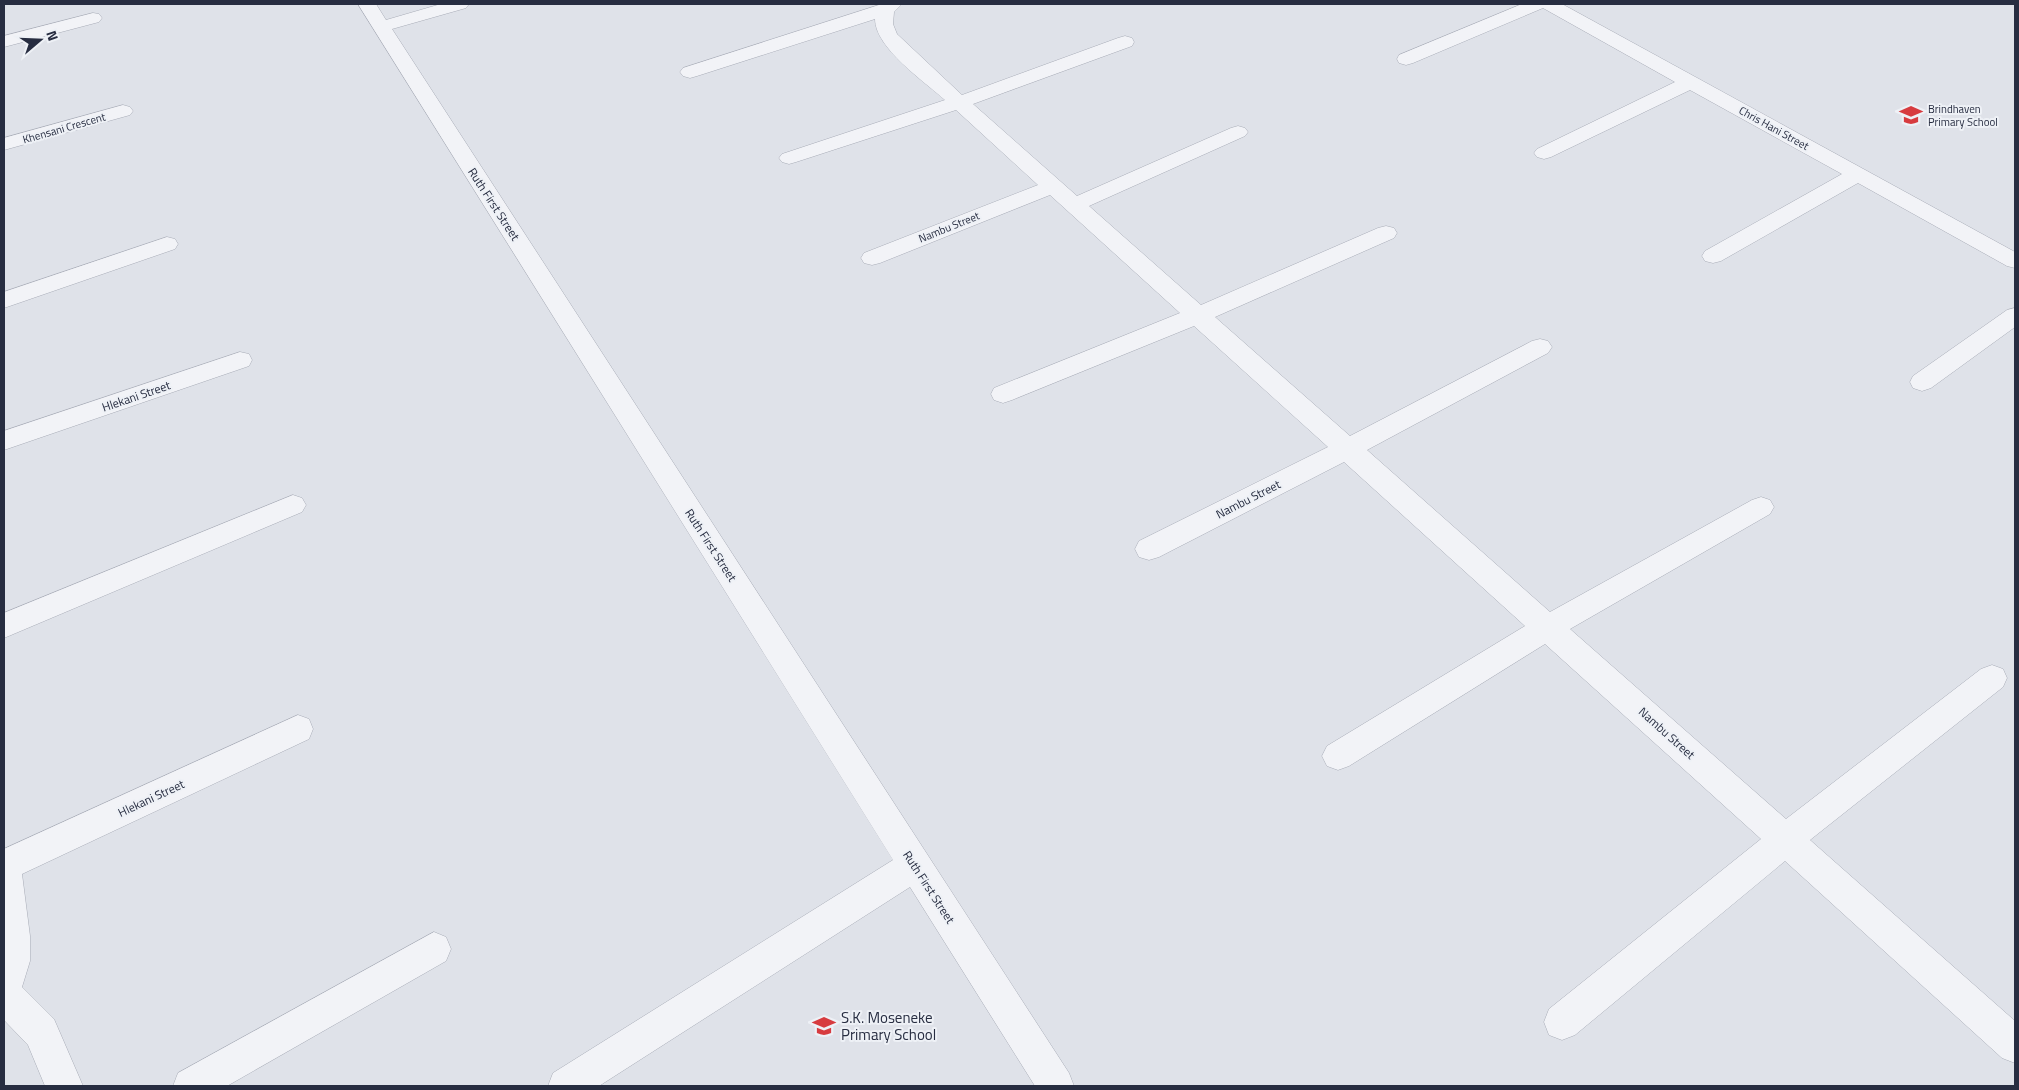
<svg xmlns="http://www.w3.org/2000/svg" width="2019" height="1090" viewBox="0 0 2019 1090" font-family="'Titillium Web',sans-serif">
  <style>
    .lines { fill: none; stroke-linecap: round; stroke-linejoin: round }
    .minor-casing { stroke: #a8acb7; stroke-width: 1 }
    .minor { fill: #f2f3f7; fill-rule: evenodd }
    .labels { text-anchor: middle; dominant-baseline: central; stroke-width: 4; stroke-linejoin: round; paint-order: stroke }
    .far-poi-label { font-size: 11px; fill: #272d41; stroke: #eef1f6; text-anchor: start }
    .far-street-label { font-size: 11px; fill: #272d41; stroke: #eef1f6 }
    .street-label { font-size: 12px; fill: #272d41; stroke: #eef1f6 }
    .near-poi-label { font-size: 15px; fill: #272d41; stroke: #eef1f6; text-anchor: start }
  </style>
  <rect width="100%" height="100%" fill="#dfe2e9"/>
  <g class="lines">
    <defs>
      <g id="minor">
        <polygon points="358,4 376,4 386,20 441,4 469,4 466,8 392,29 1069,1073 1074,1086 1035,1086 910,887 599,1086 548,1086 553,1073 893,860"/>
        <path d="M882,4H902L894,12L893,24L897,34L962,95L1118,38L1125,36L1132,38L1134,42L1132,46L973,104L1077,196L1231,128L1238,126L1245,128L1248,132L1245,136L1089,206L1201,305L1378,228L1386,226L1394,228L1397,233L1394,238L1215,317L1350,436L1532,341L1540,339L1548,341L1552,347L1548,353L1367,450L1550,612L1752,500L1761,497L1770,500L1774,507L1770,514L1570,629L1786,819L1981,669L1992,665L2003,669L2007,678L2003,687L1810,840L2015,1021V1063L2002,1058L1785,861L1575,1035L1562,1040L1549,1035L1544,1022L1549,1009L1761,839L1545,644L1349,766L1338,770L1327,766L1322,756L1327,746L1525,626L1344,462L1159,557L1149,560L1139,557L1135,549L1139,541L1328,447L1194,326L1012,400L1003,403L994,400L991,394L994,388L1180,313L1050,195L880,263L872,265L864,263L861,258L864,253L1038,185L956,110L796,162L789,164L782,162L779,158L782,154L945,100C925,82 875,48 875,19L697,76L690,78L683,76L680,72L683,68Z"/>
        <polygon points="1522,4 1562,4 2015,252 2015,268 2007,266 1858,183 1721,261 1713,263 1705,261 1702,256 1705,251 1842,174 1690,90 1551,157 1544,159 1537,157 1534,153 1537,149 1675,82 1543,8 1413,63 1406,65 1399,63 1397,59 1399,55"/>
        <polygon points="93,13 99,14 102,18 99,22 4,47 4,36"/>
        <polygon points="123,105 130,107 133,111 130,115 4,150 4,138"/>
        <polygon points="167,237 175,239 178,244 175,249 4,308 4,292"/>
        <polygon points="2015,308 2015,327 1931,388 1922,391 1913,388 1910,382 1913,376 2007,310"/>
        <polygon points="240,352 249,354 252,360 249,366 4,450 4,431"/>
        <polygon points="293,495 302,498 306,505 302,512 4,638 4,613"/>
        <polygon points="298,715 309,719 313,729 309,739 22,874 30,936 30,961 22,987 54,1019 83,1086 45,1086 28,1045 4,1020 4,849"/>
        <polygon points="434,932 446,937 451,949 446,961 227,1086 173,1086 178,1073"/>
      </g>
    </defs>
    <use href="#minor" class="minor-casing"/>
    <use href="#minor" class="minor"/>
  </g>
  <defs>
    <symbol id="school-bare" viewBox="-9 -9 18 18"><path d="M0-5L7-2L0 1L-7-2ZM-4 1L0 2.5L4 1V4Q0 6-4 4Z" fill="#d73b3f" stroke="#eef1f6" stroke-width="2.5" paint-order="stroke"/></symbol>
  </defs>
  <g fill-rule="evenodd">
    <use href="#school-bare" x="1895" y="99" width="32" height="32"/>
    <use href="#school-bare" x="808" y="1010" width="32" height="32"/>
  </g>
  <g class="labels">
    <g class="far-poi-label">
      <text x="1928" y="109">Brindhaven<tspan x="1928" dy="13">Primary School</tspan></text>
    </g>
    <g class="far-street-label">
      <text transform="translate(64 128) rotate(-16)">Khensani Crescent</text>
      <text transform="translate(1774 128) rotate(29)">Chris Hani Street</text>
      <text transform="translate(949 227) rotate(-22)">Nambu Street</text>
    </g>
    <g class="street-label">
      <text transform="translate(494 204) rotate(57)">Ruth First Street</text>
      <text transform="translate(136 396) rotate(-19)">Hlekani Street</text>
      <text transform="translate(1248 499) rotate(-27)">Nambu Street</text>
      <text transform="translate(711 545) rotate(57)">Ruth First Street</text>
      <text transform="translate(1667 733) rotate(42)">Nambu Street</text>
      <text transform="translate(151 798) rotate(-25)">Hlekani Street</text>
      <text transform="translate(929 887) rotate(57)">Ruth First Street</text>
    </g>
    <g class="near-poi-label">
      <text x="841" y="1017">S.K. Moseneke<tspan x="841" dy="17">Primary School</tspan></text>
    </g>
  </g>
  <rect width="2019" height="1090" fill="none" stroke="#272d41" stroke-width="10"/>
  <g transform="translate(40 40) rotate(71)" stroke="#eef1f6" stroke-width="4" paint-order="stroke">
  <path d="M0-4L9 19L0 12L-9 19Z" fill="#272d41"/>
  <text y="-8" font-size="14" font-weight="bold" text-anchor="middle" fill="#272d41">N</text>
  </g>
</svg>
